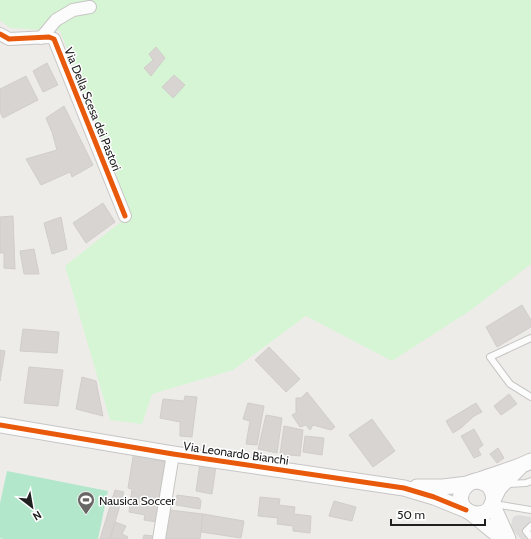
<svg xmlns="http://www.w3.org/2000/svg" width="531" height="539" viewBox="0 0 531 539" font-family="Cabin,sans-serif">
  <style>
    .park { fill: #d6f5d4 }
    .pitch { fill: #b2e7cc }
    .parking { fill: #dedddc }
    .building { fill: #d7d4d1; stroke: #d1cdca }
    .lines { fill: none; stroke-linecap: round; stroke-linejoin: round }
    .service-casing { stroke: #c7c6c5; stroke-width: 8 }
    .minor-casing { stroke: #c7c6c5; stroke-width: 14 }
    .tertiary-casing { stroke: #c7c6c5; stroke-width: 17 }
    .service { stroke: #fcfcfc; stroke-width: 6 }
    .minor { stroke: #fcfcfc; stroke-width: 12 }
    .tertiary { stroke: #fcfcfc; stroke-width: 15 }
    .cycleway-casing { stroke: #fff; stroke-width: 8 }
    .cycleway { stroke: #e8590c; stroke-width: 5 }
    .labels { text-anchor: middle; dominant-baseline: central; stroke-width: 3; stroke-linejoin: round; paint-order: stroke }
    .street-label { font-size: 12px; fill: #202020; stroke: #fff }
    .poi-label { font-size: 12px; fill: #202020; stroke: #fff; text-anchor: start }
  </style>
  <rect width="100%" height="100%" fill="#eeece9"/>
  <polygon class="park" points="0,0 531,0 531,264 471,310 392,361 306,316 233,370 152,394 142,424 110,420 65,266 131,214 60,31 10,28 0,20"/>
  <polygon class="pitch" points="7,471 108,491 98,539 4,539 0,538 0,503"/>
  <polygon class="parking" points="518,515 531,517 531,539 521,539 511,529 511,525 513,517"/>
  <g class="building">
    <polygon points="156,47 165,58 151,76 144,68 153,60 149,54"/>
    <polygon points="47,63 58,85 43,92 33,71"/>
    <polygon points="174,75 185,85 173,98 162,87"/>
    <polygon points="26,76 38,100 3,118 0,112 0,89"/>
    <polygon points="64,106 93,165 72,177 70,172 41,185 26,159 57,150 52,132 46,118"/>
    <polygon points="103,203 115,222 86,243 73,223"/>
    <polygon points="13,216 15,269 4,268 4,253 0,253 0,217"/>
    <polygon points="61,217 67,249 52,254 44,223"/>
    <polygon points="34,249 39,274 24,274 20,251"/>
    <polygon points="522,305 531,320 531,327 497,347 486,327"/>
    <polygon points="23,329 59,332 57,353 20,351"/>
    <polygon points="269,347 300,379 286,392 255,360"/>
    <polygon points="0,350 5,351 0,381"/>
    <polygon points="29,367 63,370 58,406 24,403"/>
    <polygon points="82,377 96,381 103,416 76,409"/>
    <polygon points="307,392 335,427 331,430 313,425 310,430 306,425 300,427 292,415 296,413 296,398 301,398"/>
    <polygon points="509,394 517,404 501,415 494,406"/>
    <polygon points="185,396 197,397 192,437 180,436 180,422 160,418 163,399 184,401"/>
    <polygon points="248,403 264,406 257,445 246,444 250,421 243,419"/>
    <polygon points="476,403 482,412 474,416 461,428 453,433 446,421"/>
    <polygon points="266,415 282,418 277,453 258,449"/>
    <polygon points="372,419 395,451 373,467 349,435"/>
    <polygon points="284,426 303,430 300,456 280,454"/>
    <polygon points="474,429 483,445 478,449 481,455 474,458 461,436"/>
    <polygon points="305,436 324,438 322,455 303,452"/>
    <polygon points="498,448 504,458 497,463 490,454"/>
    <polygon points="134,451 155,454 154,460 166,462 157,522 144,520 145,515 129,512 132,489 128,488"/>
    <polygon points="200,463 216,466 212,494 196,491"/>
    <polygon points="115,490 124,492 110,539 100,539"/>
    <polygon points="177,495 199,498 201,501 200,509 176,505"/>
    <polygon points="260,497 280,499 279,505 295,507 294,514 311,516 310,533 293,531 293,526 277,524 278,518 258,516"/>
    <polygon points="334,501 356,507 352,521 329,516"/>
    <polygon points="170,510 203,514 200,539 164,539"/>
    <polygon points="203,514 244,521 241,538 201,532"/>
    <polygon points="115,522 126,526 122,534 128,537 127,539 110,539"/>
    <polygon points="144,535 154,536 153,539 143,539"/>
  </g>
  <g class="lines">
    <defs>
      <g id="service">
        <polyline points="531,338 490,357 510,384 531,397"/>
        <polyline points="507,484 526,483 531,481"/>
        <polyline points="494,504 531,510"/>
        <polyline points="531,526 526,531 531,537"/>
      </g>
      <g id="minor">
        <polyline points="0,34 9,39 49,37 54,39 125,216"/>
        <polyline points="41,38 56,20 73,10 90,7"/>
        <polyline points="159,539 173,454"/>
      </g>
      <g id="tertiary">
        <polyline points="0,425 173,454 404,488 434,497 466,510"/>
        <path d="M476,481C499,482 499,513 478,514C473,514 468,512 464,508C458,501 460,490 468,484C472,481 478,481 482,479C499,473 515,469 531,461"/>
        <polyline points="417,487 443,487 468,484"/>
        <polyline points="494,498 499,488 519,468"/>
        <polyline points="492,504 508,539"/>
        <polyline points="471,513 503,539"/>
      </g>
    </defs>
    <use href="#service" class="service-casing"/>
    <use href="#minor" class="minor-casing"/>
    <use href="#tertiary" class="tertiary-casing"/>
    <use href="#service" class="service"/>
    <use href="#minor" class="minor"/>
    <use href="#tertiary" class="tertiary"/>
    <defs>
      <g id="cycleway">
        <polyline points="0,34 9,39 49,37 54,39 125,216"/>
        <polyline points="0,425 173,454 404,488 434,497 466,510"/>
      </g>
    </defs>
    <use href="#cycleway" class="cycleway-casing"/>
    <use href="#cycleway" class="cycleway"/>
  </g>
  <defs>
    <symbol id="stadium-pin" viewBox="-11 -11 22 30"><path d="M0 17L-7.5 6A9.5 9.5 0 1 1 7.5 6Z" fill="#686766" stroke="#fff"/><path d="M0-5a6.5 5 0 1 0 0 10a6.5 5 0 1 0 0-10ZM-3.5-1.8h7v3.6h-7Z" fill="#fff"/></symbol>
  </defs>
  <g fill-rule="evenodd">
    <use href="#stadium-pin" x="76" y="490" width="20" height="27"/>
  </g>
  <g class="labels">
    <g class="street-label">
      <text transform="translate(93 109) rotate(68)">Via Della Scesa dei Pastori</text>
      <text transform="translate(236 453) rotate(8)">Via Leonardo Bianchi</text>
    </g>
    <g class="poi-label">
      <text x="99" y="500">Nausica Soccer</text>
    </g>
  </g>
  <g transform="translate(32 507) rotate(149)" stroke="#ffffff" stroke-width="3" paint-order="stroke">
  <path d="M0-3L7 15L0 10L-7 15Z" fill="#202020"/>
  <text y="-6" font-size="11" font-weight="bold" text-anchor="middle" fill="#202020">N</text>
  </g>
  <path d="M391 519v6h94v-6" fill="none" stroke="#202020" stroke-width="2"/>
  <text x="397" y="519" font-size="12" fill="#202020" stroke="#ffffff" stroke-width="3" paint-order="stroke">50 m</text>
</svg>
